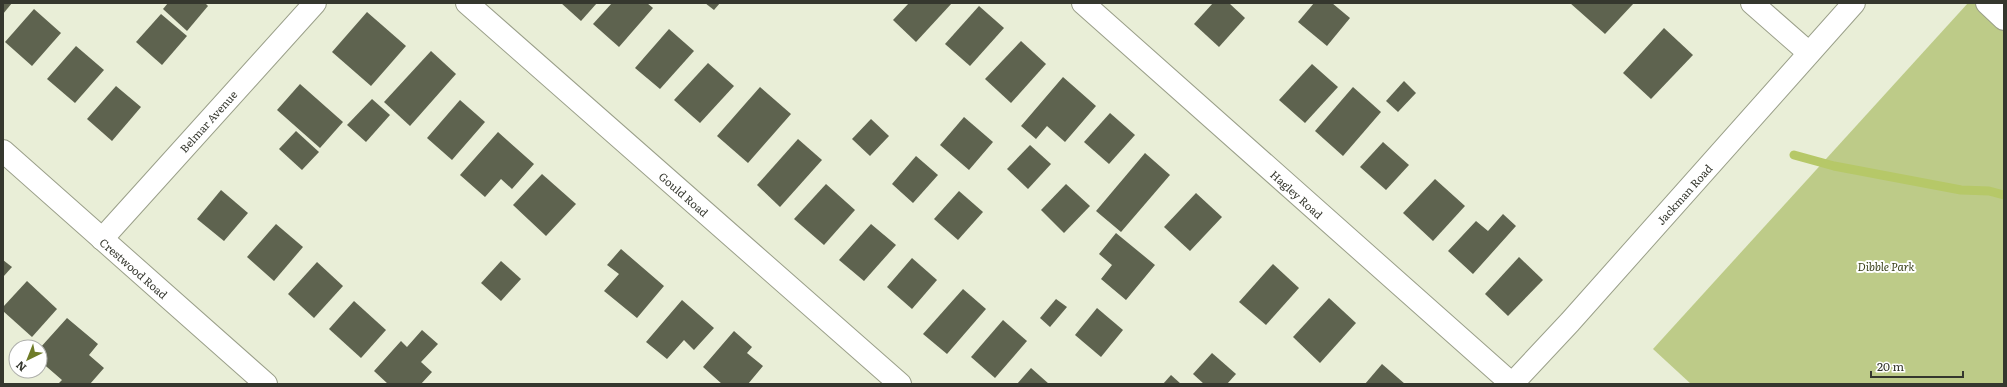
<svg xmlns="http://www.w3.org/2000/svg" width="2007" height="387" viewBox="0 0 2007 387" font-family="Literata,serif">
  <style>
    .green { fill: #bdcb88 }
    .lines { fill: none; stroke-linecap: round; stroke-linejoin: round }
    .stream { stroke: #b6c868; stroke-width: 9 }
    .building { fill: #5e634f }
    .minor-casing { stroke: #9a9f89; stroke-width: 24 }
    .minor { stroke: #fff; stroke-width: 22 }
    .labels { text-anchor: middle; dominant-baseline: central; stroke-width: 4; stroke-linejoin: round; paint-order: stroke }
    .street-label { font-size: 11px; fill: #35372e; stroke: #fff }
    .park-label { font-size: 11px; font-style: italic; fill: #394018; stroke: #fff }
  </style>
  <rect width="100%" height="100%" fill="#e9eed7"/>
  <polygon class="green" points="1968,3 2004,3 2004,384 1691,384 1653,349"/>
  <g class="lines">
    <polyline class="stream" points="1794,155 1834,166 1961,190 1989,191 2004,195"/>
  </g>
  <g class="building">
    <polygon points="3,3 12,3 3,14"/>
    <polygon points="168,3 205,3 208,6 187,31 163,9"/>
    <polygon points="561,3 597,3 581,21"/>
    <polygon points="612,3 647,3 653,8 619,47 593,24"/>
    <polygon points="705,3 720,3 714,10"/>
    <polygon points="909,3 952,3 916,42 893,20"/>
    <polygon points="1213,3 1229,3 1245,18 1219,47 1194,24"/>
    <polygon points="1314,3 1332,3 1350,18 1327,46 1298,22"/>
    <polygon points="1570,3 1634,3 1605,34"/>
    <polygon points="979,6 1004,28 970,66 945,44"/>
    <polygon points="34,9 61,33 32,66 5,42"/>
    <polygon points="367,12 406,46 371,86 332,52"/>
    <polygon points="161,14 187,36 162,65 136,42"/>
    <polygon points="1664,28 1693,55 1651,99 1623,73"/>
    <polygon points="669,29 694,51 660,89 635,68"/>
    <polygon points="1021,41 1046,64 1011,103 985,79"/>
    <polygon points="76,46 104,70 75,103 47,79"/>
    <polygon points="431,51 456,74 410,126 384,102"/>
    <polygon points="708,63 734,86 700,123 674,100"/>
    <polygon points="1312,64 1338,87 1305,123 1279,100"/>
    <polygon points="1063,77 1096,106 1065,142 1047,126 1036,139 1021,126"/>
    <polygon points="1404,81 1416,93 1398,112 1386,101"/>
    <polygon points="300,84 343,122 320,148 277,110"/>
    <polygon points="116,86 141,107 112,141 87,119"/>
    <polygon points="760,87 791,114 748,163 717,136"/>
    <polygon points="1353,87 1381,112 1343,156 1315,131"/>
    <polygon points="372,99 390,115 366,142 347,125"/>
    <polygon points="460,100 485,122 452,160 427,138"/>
    <polygon points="1110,113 1135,135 1109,164 1084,142"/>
    <polygon points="964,117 993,142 969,170 940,145"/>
    <polygon points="871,119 889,136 870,156 852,139"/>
    <polygon points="296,131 319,152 302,170 279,149"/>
    <polygon points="498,132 534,164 512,189 501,179 485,197 460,175"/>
    <polygon points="798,139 822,160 780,207 757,185"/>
    <polygon points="1383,142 1409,165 1386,190 1360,167"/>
    <polygon points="1030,145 1051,164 1028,189 1007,169"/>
    <polygon points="1145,153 1170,175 1121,232 1096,211"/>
    <polygon points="916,156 938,175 913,203 892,184"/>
    <polygon points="542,174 576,204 546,236 513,205"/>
    <polygon points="1435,179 1465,206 1433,241 1403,213"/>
    <polygon points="826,184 855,210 824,245 794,219"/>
    <polygon points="1066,184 1090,206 1064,233 1041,210"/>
    <polygon points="221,190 248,213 224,241 197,219"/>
    <polygon points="959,191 983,212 958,240 934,219"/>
    <polygon points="1196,193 1222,217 1190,251 1164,227"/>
    <polygon points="1503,214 1516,226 1473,274 1448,251 1476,221 1488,231"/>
    <polygon points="276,224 303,247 274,281 247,257"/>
    <polygon points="871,224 896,245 864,281 839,260"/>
    <polygon points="1116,233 1155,265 1126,300 1101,279 1112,265 1099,254"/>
    <polygon points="621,249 664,286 637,318 604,291 619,274 607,265"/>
    <polygon points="1519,257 1543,280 1508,316 1485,294"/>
    <polygon points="912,258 937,280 912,309 887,287"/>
    <polygon points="3,260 12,267 3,277"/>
    <polygon points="501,261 521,279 501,301 481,283"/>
    <polygon points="317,262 343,286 314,318 288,294"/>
    <polygon points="1273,264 1299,288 1266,325 1239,302"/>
    <polygon points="27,281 57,309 32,337 3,311 3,307"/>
    <polygon points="963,289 986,309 947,354 923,334"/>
    <polygon points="1329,298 1356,323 1320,363 1293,337"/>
    <polygon points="1056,299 1067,307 1050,327 1040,318"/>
    <polygon points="682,300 714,328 694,350 684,340 667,359 646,342"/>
    <polygon points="354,301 386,330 361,358 329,329"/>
    <polygon points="1097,308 1123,330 1101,357 1075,335"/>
    <polygon points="67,318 98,344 89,355 104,368 90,384 58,384 62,380 40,361 40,348"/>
    <polygon points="1003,320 1027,341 995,378 971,357"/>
    <polygon points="422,330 438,344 421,362 432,372 421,384 388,384 374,371 401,341 407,347"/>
    <polygon points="734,331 752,347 747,353 763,366 748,384 722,384 703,367"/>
    <polygon points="1212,353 1236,374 1227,384 1204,384 1193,374"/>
    <polygon points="1382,364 1405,384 1365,384"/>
    <polygon points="1031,368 1049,384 1017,384"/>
    <polygon points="1171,375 1181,384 1163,384"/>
  </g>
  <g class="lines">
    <defs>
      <g id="minor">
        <polyline points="467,3 900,384"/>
        <polyline points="1083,3 1512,384"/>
        <polyline points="1752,3 1809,53"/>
        <polyline points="1987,3 2004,19"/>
        <polyline points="3,151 266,384"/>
        <polyline points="102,239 315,3"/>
        <polyline points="1512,384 1570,322 1854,3"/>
      </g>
    </defs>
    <use href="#minor" class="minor-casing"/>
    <use href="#minor" class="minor"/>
  </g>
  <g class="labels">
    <g class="street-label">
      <text transform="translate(208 121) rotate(-48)">Belmar Avenue</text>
      <text transform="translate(684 194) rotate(41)">Gould Road</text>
      <text transform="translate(1297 194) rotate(42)">Hagley Road</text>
      <text transform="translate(1684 194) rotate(-48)">Jackman Road</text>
      <text transform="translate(134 268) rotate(41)">Crestwood Road</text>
    </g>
    <g class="park-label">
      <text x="1886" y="266">Dibble Park</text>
    </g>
  </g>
  <rect width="2007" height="387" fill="none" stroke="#35372e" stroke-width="8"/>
  <g transform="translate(28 359) rotate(223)"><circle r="19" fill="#ffffff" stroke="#aeafab"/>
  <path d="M0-3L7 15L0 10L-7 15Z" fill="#6e7b27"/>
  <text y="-6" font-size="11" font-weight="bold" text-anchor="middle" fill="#35372e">N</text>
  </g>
  <path d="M1871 371v6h92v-6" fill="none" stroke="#35372e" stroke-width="2"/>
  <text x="1877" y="371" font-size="12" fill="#35372e" stroke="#ffffff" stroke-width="3" paint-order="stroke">20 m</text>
</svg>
